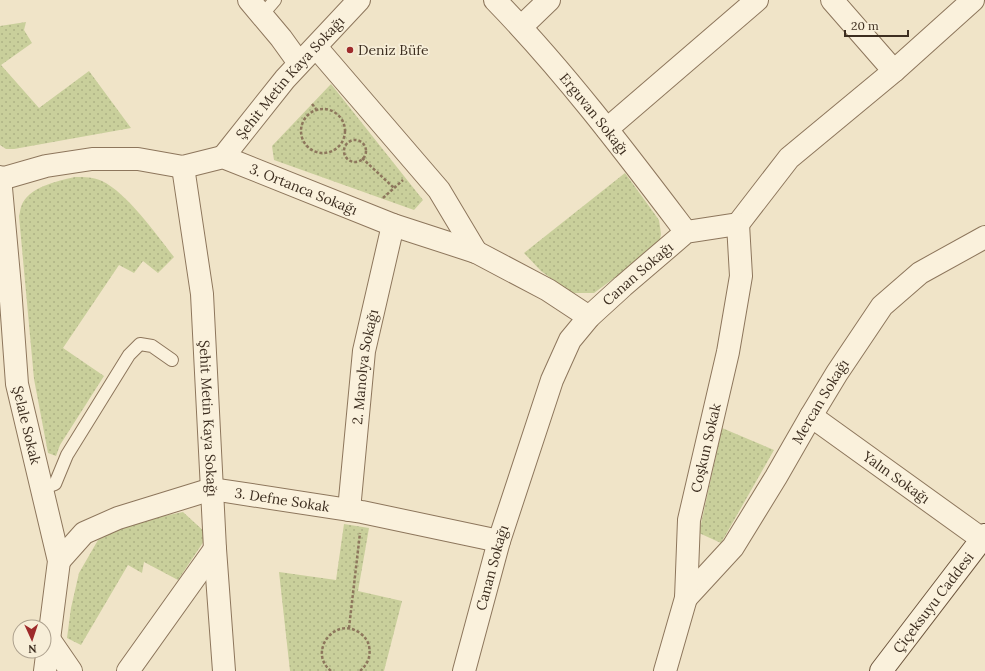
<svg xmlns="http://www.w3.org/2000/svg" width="985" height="671" viewBox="0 0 985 671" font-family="Lora,serif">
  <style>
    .green { fill: url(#green-dots) }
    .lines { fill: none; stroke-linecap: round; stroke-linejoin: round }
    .lane-casing { stroke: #8d765c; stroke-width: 14 }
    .street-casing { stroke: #8d765c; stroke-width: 24 }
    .secondary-casing { stroke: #6f573f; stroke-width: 24 }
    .path { stroke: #8d765c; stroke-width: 2.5; stroke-dasharray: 3 2; stroke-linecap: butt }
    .lane { stroke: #faf1dc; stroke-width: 12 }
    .street { stroke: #faf1dc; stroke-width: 22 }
    .secondary { stroke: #faf1dc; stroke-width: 22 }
    .poi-dot { fill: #9e2a2b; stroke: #f7eed8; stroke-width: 1.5 }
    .labels { text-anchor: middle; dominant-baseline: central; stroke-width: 3.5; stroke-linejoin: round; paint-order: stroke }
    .poi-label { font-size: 14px; fill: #3d2e20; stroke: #f7eed8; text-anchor: start }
    .street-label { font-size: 14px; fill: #3d2e20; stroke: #f7eed8 }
  </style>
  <defs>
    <pattern id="green-dots" width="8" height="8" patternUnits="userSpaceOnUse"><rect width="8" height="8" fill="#c9cf9b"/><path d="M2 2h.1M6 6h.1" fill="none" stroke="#aeb285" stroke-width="1.8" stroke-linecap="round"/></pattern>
  </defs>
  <rect width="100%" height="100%" fill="#f0e4c8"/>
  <g class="green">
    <polygon points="26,22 24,30 32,43 1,65 39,108 89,71 131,128 14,149 6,149 0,145 0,26"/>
    <polygon points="331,84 423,200 414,210 274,160 272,146"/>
    <polygon points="625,173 659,220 661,234 659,245 594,293 571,293 541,271 524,253"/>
    <path d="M75,177C84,177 94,177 102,181C127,193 156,234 174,257L158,273L143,261L134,273L119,265L63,348L104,376L60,445L56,456L48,453L34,379L19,216C20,213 20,210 21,207C27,187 58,181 75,177Z"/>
    <polygon points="722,428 774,450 721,543 699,533"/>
    <polygon points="183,512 208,535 178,580 144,562 142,573 128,565 81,645 67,638 71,608 79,573 98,540 131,523"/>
    <polygon points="344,524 369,528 358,591 402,601 384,671 290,671 279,572 336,580"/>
  </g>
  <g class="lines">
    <defs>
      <g id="lane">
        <polyline points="262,15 275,0"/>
        <polyline points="41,487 47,487 55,484 67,455 129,355 140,344 152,346 172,360"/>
      </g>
      <g id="street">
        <polyline points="249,0 281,38 299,63"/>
        <path id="s1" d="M495,0C565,72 626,153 686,232"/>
        <polyline points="832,0 894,71"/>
        <polyline points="521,27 549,0"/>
        <polyline points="316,47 439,190 476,252"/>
        <polyline points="607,129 757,0"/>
        <path id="s2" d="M223,157L285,79L359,0"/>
        <path id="s3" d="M183,167L202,294L215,549L224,671"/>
        <path id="s4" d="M0,177L10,287L17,384L59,561L45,671"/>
        <path id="s5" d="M1,179L46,166L92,159H138L183,167L223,157L393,225L476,252L548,290L589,317"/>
        <path id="s6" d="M811,416L982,539"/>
        <path id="s7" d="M349,510L364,351L393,225"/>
        <path id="s8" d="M59,561L84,533L118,518L212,489L362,512L499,541"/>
        <path id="s9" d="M686,598L733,547L776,477L811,416L837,373L882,306L920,273L985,237"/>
        <polyline points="49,639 71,671"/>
        <polyline points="128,671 215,549"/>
        <path id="s10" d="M464,671L499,541L552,380L570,340L589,317L623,286L686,232L738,224L789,158L894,71L973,0"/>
        <path id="s11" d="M665,671L686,598L689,520L728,352L741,276L738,224"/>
      </g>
      <g id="secondary">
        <path id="s12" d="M881,671L985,535"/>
      </g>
    </defs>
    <use href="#lane" class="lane-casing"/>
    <use href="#street" class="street-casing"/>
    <use href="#secondary" class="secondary-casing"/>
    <g class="path">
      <polyline points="312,104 316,109"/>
      <circle cx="323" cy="131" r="22"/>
      <circle cx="355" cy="151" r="11"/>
      <polyline points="362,158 394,188"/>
      <polyline points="383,198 403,180"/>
      <polyline points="349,628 360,533"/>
      <path d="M331,671C307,652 335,615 360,633C365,637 368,641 369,646C371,656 368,664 360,671"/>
    </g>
    <use href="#lane" class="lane"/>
    <use href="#street" class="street"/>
    <use href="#secondary" class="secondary"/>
  </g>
  <circle class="poi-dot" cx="350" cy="50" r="4"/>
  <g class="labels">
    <g class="poi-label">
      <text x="358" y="50">Deniz Büfe</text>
    </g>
    <g class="street-label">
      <text stroke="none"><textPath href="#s2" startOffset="104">Şehit Metin Kaya Sokağı</textPath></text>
      <text stroke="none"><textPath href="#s1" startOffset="151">Erguvan Sokağı</textPath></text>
      <text stroke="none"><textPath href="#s5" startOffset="313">3. Ortanca Sokağı</textPath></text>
      <text stroke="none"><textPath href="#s10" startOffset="443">Canan Sokağı</textPath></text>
      <text stroke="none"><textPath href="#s7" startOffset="144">2. Manolya Sokağı</textPath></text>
      <text stroke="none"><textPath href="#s9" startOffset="239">Mercan Sokağı</textPath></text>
      <text stroke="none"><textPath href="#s3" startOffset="253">Şehit Metin Kaya Sokağı</textPath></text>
      <text stroke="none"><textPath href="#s4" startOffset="250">Şelale Sokak</textPath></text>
      <text stroke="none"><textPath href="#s11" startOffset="228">Coşkun Sokak</textPath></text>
      <text stroke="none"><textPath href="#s6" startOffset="105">Yalın Sokağı</textPath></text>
      <text stroke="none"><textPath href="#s8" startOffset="244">3. Defne Sokak</textPath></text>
      <text stroke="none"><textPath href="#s10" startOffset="107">Canan Sokağı</textPath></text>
      <text stroke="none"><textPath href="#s12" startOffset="86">Çiçeksuyu Caddesi</textPath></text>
    </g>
  </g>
  <g transform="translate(32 639) rotate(177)"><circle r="19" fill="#f7eed8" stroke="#ada18e"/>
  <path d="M0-3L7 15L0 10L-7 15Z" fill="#9e2a2b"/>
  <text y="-6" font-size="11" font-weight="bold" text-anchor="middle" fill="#3d2e20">N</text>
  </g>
  <path d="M845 30v6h63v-6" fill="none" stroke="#3d2e20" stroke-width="2"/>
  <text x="851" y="30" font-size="12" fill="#3d2e20" stroke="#f7eed8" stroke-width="3" paint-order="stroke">20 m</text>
</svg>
